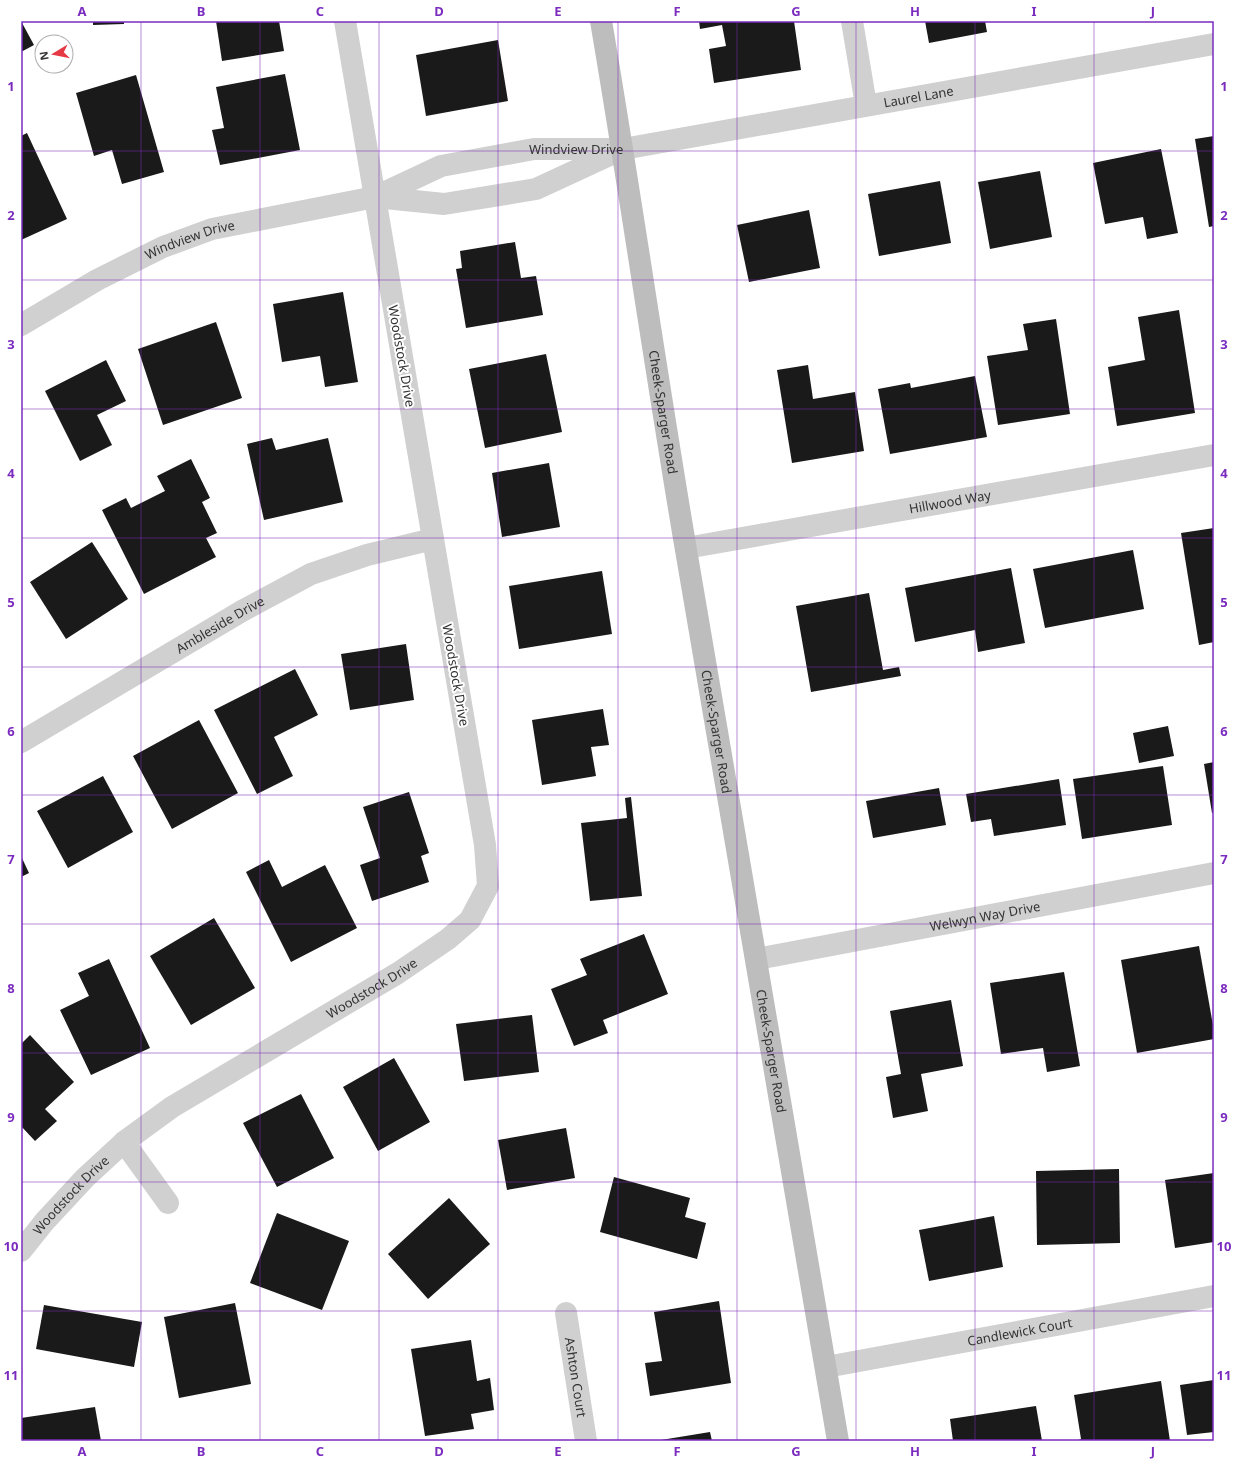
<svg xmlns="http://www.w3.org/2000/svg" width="1235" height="1462" viewBox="0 0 1235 1462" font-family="'Noto Sans',sans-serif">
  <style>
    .building { fill: #1a1a1a }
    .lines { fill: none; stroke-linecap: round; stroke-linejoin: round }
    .minor { stroke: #d0d0d0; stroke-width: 22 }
    .secondary { stroke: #bdbdbd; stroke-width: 22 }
    .grid { fill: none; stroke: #7b2cbf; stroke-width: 1; stroke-opacity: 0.55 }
    .labels { text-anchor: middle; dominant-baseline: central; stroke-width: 4; stroke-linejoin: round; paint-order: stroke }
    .street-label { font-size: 13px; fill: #333; stroke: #fff }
    .neatline { fill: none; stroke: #7b2cbf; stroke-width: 1.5 }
    .grid-label { font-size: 13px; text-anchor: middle; font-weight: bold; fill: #7b2cbf }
  </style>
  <rect width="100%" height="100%" fill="#fff"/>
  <g class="building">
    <polygon points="21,21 34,45 21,52"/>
    <polygon points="93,21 124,21 124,24 93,25"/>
    <polygon points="216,21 279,21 284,51 222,61"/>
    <polygon points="699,21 794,21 801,70 714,83 709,49 726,46 722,25 700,29"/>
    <polygon points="925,21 985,21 987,32 929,43"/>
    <polygon points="498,40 508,101 426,116 416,55"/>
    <polygon points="285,74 300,150 220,165 212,130 224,128 216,87"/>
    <polygon points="136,75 164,172 122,184 112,150 94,156 76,93"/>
    <polygon points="27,133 67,219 21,240 21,136"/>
    <polygon points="1214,136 1214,226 1209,227 1195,139"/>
    <polygon points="1161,149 1178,233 1147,239 1143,217 1105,224 1093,163"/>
    <polygon points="1040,171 1052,237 990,249 978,182"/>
    <polygon points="940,181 951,243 879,256 868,194"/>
    <polygon points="809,210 820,268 749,282 737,225"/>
    <polygon points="515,242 521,278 536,276 543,315 466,328 456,269 462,268 460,251"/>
    <polygon points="343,292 358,382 325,387 320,356 282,362 273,304"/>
    <polygon points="1179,310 1195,413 1117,426 1108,367 1145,360 1138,317"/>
    <polygon points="1056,319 1070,414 998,425 987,356 1028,350 1023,324"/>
    <polygon points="216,322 242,398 163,425 138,349"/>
    <polygon points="546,354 562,432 485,448 469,369"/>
    <polygon points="106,360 126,401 97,415 112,445 80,461 45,391"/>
    <polygon points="808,365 813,399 855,392 864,451 792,463 777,370"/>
    <polygon points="975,376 987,437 890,454 878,389 910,383 911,388"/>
    <polygon points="272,438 276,450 328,438 343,502 264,520 247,444"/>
    <polygon points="191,459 210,498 202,502 217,533 206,538 216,557 144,594 102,510 126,498 131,508 165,491 157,476"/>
    <polygon points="549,463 560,527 502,537 492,473"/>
    <polygon points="1214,528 1214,642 1199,645 1181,533"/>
    <polygon points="92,542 128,599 66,639 30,582"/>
    <polygon points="1133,550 1144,609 1045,628 1033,569"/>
    <polygon points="1011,568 1025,643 978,652 975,630 915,642 905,588"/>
    <polygon points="602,571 612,634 519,649 509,586"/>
    <polygon points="869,593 883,670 899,667 901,676 811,692 796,606"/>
    <polygon points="406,644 414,700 350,710 341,654"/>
    <polygon points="295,669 318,715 274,737 293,776 257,794 214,710"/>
    <polygon points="603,709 609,745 591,747 596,776 542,785 532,720"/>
    <polygon points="199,720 238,793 172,829 133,756"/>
    <polygon points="1168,726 1174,756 1139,763 1133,733"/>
    <polygon points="1214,762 1214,813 1212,813 1204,764"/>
    <polygon points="1163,766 1172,825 1082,839 1073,779"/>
    <polygon points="103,776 133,832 68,868 37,811"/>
    <polygon points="1059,779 1066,825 994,836 991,819 971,822 966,794"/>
    <polygon points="939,788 946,825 873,838 866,801"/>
    <polygon points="409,792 429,853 421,856 429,882 372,901 360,865 380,858 363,807"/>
    <polygon points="631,797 642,896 590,901 581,823 627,818 625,798"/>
    <polygon points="21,856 29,873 21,877"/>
    <polygon points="269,860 282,887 325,865 357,928 291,962 246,872"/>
    <polygon points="214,918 255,988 191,1025 150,956"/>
    <polygon points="644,934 668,994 603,1020 608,1033 574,1046 551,989 587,975 580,959"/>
    <polygon points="1199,946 1214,1031 1214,1039 1137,1053 1121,960"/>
    <polygon points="109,959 150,1048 91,1075 60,1010 89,996 78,973"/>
    <polygon points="1064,972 1080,1066 1047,1072 1043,1048 1001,1054 990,983"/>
    <polygon points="951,1000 963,1066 921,1074 928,1111 893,1118 886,1077 901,1074 890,1011"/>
    <polygon points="532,1015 539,1072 464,1081 456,1024"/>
    <polygon points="30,1035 74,1082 45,1109 57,1121 35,1141 21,1126 21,1044"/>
    <polygon points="394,1058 430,1122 378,1151 343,1087"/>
    <polygon points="301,1094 334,1158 277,1187 243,1123"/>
    <polygon points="566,1128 575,1178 507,1190 498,1140"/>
    <polygon points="1119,1169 1120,1243 1037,1245 1036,1171"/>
    <polygon points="1214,1173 1214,1242 1175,1248 1165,1180"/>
    <polygon points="614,1177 690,1198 685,1217 706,1223 697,1259 600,1232"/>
    <polygon points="449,1198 490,1244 428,1299 388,1254"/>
    <polygon points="277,1213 349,1241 322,1310 250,1283"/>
    <polygon points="994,1216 1003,1267 929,1281 919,1230"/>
    <polygon points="719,1301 731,1383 650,1396 645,1363 662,1361 654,1312"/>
    <polygon points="235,1303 251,1384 179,1398 164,1317"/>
    <polygon points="44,1305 142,1322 134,1367 36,1349"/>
    <polygon points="471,1340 477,1381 490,1378 494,1410 471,1414 474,1429 425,1436 411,1349"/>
    <polygon points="1214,1380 1214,1432 1187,1435 1180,1385"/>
    <polygon points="1161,1381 1170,1441 1076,1441 1081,1439 1074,1395"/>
    <polygon points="1036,1406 1042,1441 953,1441 950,1419"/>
    <polygon points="95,1407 101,1441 21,1441 21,1418"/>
    <polygon points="710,1432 712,1441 661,1441 661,1440"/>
  </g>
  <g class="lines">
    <g class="minor">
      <polyline points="852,21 866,105"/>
      <polyline points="375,197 444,204 536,189 616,152"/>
      <path id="s1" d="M21,325L97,280L163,247L212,229L375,197L441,166L534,149H623L1214,44"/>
      <path id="s2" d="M686,548L1214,455"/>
      <path id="s3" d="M21,742L242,611L311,574L367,555L433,539"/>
      <path id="s4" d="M757,959L1214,873"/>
      <polyline points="124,1142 168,1203"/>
      <path id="s5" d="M21,1251L45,1221L85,1178L124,1142L172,1107L398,973L448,939L470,920L488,886L485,845L345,21"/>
      <path id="s6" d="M566,1313L586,1441"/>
      <path id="s7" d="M826,1367L1214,1296"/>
    </g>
    <path class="secondary" id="s8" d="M601,21C631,197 656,374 686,550C736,847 788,1144 838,1441"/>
  </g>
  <path class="grid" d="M141,21V1441M260,21V1441M379,21V1441M498,21V1441M618,21V1441M737,21V1441M856,21V1441M975,21V1441M1094,21V1441M21,151H1214M21,280H1214M21,409H1214M21,538H1214M21,667H1214M21,795H1214M21,924H1214M21,1053H1214M21,1182H1214M21,1311H1214"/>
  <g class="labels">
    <g class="street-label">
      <text stroke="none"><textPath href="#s1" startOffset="937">Laurel Lane</textPath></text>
      <text stroke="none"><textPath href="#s1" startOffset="590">Windview Drive</textPath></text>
      <text stroke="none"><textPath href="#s1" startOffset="190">Windview Drive</textPath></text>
      <text transform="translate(402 356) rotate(80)">Woodstock Drive</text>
      <text stroke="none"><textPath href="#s8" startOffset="396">Cheek-Sparger Road</textPath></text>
      <text stroke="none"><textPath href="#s2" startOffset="268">Hillwood Way</textPath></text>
      <text stroke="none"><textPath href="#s3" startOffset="231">Ambleside Drive</textPath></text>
      <text transform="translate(456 675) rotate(80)">Woodstock Drive</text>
      <text stroke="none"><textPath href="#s8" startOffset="720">Cheek-Sparger Road</textPath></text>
      <text stroke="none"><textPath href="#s4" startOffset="232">Welwyn Way Drive</textPath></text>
      <text stroke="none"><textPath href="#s5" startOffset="442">Woodstock Drive</textPath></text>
      <text stroke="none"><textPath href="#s8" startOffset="1044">Cheek-Sparger Road</textPath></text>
      <text stroke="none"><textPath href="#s5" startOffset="75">Woodstock Drive</textPath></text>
      <text stroke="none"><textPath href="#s7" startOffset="197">Candlewick Court</textPath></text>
      <text stroke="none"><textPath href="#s6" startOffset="65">Ashton Court</textPath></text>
    </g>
  </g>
  <rect width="1235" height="1462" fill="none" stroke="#ffffff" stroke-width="44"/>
  <g transform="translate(54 54) rotate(260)"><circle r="19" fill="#ffffff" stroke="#adadad"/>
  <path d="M0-3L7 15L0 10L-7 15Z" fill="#e63946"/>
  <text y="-6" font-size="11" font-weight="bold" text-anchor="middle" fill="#333333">N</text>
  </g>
  <rect x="22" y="22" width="1191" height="1418" class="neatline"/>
  <g class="grid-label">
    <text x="82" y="16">A</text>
    <text x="201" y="16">B</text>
    <text x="320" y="16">C</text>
    <text x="439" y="16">D</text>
    <text x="558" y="16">E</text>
    <text x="677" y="16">F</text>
    <text x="796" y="16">G</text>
    <text x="915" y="16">H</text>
    <text x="1034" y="16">I</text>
    <text x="1153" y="16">J</text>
    <text x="11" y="91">1</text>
    <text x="1224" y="91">1</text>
    <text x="11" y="220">2</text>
    <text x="1224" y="220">2</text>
    <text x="11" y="349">3</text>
    <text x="1224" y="349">3</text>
    <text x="11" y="478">4</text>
    <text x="1224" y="478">4</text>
    <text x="11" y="607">5</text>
    <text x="1224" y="607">5</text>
    <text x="11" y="736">6</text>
    <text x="1224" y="736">6</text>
    <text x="11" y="864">7</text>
    <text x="1224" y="864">7</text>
    <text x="11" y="993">8</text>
    <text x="1224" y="993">8</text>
    <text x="11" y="1122">9</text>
    <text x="1224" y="1122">9</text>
    <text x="11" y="1251">10</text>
    <text x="1224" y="1251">10</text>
    <text x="11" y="1380">11</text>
    <text x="1224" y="1380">11</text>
    <text x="82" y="1456">A</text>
    <text x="201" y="1456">B</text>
    <text x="320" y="1456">C</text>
    <text x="439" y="1456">D</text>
    <text x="558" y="1456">E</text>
    <text x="677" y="1456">F</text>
    <text x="796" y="1456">G</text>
    <text x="915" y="1456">H</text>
    <text x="1034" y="1456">I</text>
    <text x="1153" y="1456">J</text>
  </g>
</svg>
